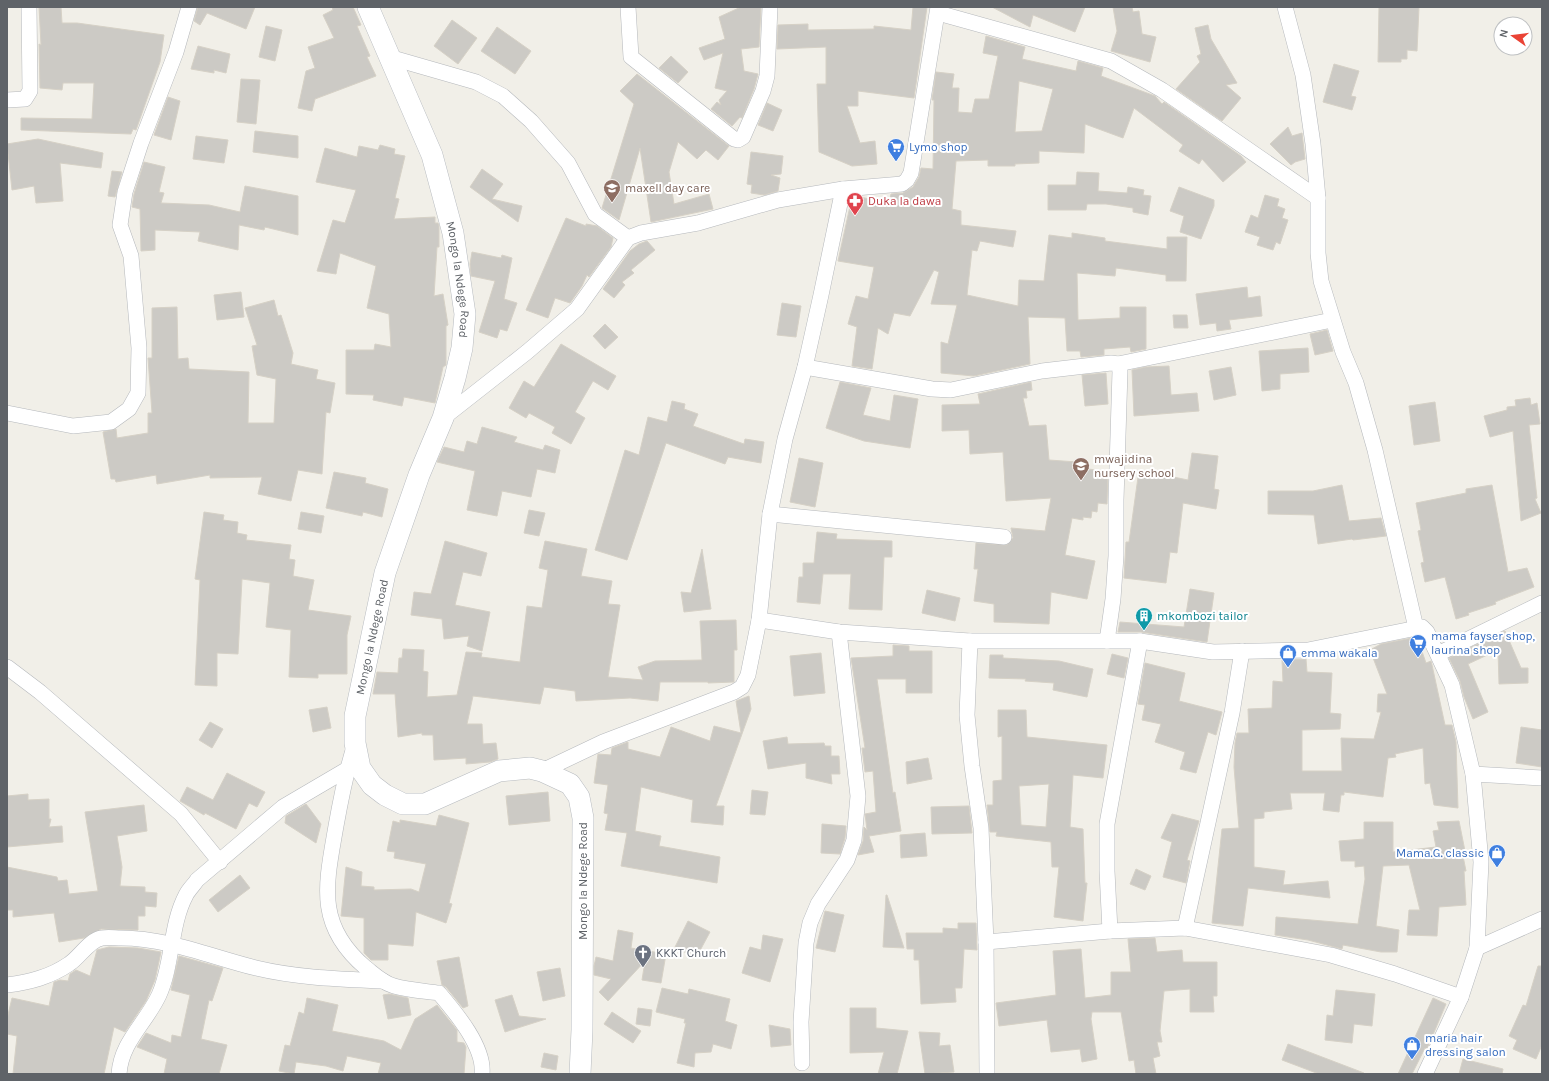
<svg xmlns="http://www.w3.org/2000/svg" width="1549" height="1081" viewBox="0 0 1549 1081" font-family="Karla,sans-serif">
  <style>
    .building { fill: #cccac5; stroke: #d6d1c6; fill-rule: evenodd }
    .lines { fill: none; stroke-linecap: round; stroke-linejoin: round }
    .street-casing { stroke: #b5b8bc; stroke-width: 16 }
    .secondary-casing { stroke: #b6babf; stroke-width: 22 }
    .street { stroke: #fff; stroke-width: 15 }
    .secondary { stroke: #fff; stroke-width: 21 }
    .labels { text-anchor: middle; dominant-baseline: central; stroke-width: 4; stroke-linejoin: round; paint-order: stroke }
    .shop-label { font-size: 12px; fill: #366cbe; stroke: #fff; text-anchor: start }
    .education-label { font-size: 12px; fill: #785e54; stroke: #fff; text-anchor: start }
    .health-label { font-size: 12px; fill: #be3a42; stroke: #fff; text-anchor: start }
    .street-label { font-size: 12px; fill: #5f6368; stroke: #fff }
    .culture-label { font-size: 12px; fill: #0d838f; stroke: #fff; text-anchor: start }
    .worship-label { font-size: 12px; fill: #5b616d; stroke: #fff; text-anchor: start }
  </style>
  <rect width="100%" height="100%" fill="#f1efe8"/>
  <g class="building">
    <polygon points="39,7 61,7 62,23 77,23 164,35 160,62 136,130 133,129 131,134 21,130 21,118 92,119 94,83 63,83 62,90 40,88 39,44 41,45"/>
    <polygon points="198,7 255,7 246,29 207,13 200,25 194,21"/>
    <polygon points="332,7 353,7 361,25 357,26 370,56 367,57 376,76 315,99 312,111 298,108 306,71 315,68 308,47 334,38 323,15 333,10"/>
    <polygon points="741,7 761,7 759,47 741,49 744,71 758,74 754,89 742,118 740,117 732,126 711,109 717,102 721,105 719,100 727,91 715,88 723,53 704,60 699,48 725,39 719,17"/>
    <polygon points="913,7 927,7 914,98 858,91 858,106 847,106 860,143 875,141 877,164 852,166 819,152 817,84 826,84 826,47 777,49 778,25 808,24 808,30 874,29 874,26 911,30"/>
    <polygon points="992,7 1085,7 1075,32 1033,15 1030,27"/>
    <polygon points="1113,7 1132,7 1133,12 1139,11 1142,34 1156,37 1150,62 1111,51 1117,31"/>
    <polygon points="1379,7 1419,7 1417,51 1407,50 1407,59 1401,59 1401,62 1378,62"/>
    <polygon points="452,20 477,38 458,64 434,46"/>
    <polygon points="1208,25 1211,39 1237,83 1226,85 1241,98 1222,121 1176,89 1200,62 1197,56 1201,54 1195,28"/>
    <polygon points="266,26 282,30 275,61 259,57"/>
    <polygon points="497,27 531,51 515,74 481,51"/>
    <path d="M986,36L1025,47L1022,59L1076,71L1078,61L1103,68L1101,76L1155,96L1162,104L1164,102L1241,156L1246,162L1223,182L1202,159L1199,164L1179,151L1183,145L1134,108L1123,138L1085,124L1084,153L1039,151V163L1015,164V166H988V160L956,161L952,209L961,211V225L1016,231L1013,247L980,241L977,251L972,250L967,295L1018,306L1019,280L1044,281L1049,235L1072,238V233L1105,238V241L1167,249V237H1187L1186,281H1166V275L1116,268L1115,276L1077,273L1078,320L1120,318V307H1146V349L1131,352L1130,347L1104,349V355L1081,357L1080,351H1067L1065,318L1028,317L1030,364L974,376L941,373V342L948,344L957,305L931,304L939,272L934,270L910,316L894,313L888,334L878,328L872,369L852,366L857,327L848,324L856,296L868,299L874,267L838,261L852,197H860L889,203L891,194L903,193L913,187L919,177L921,168L933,169L934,100H932L936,72L954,74L952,88H959L958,112L972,113L975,99H989L998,56L983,53ZM1019,81L1053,89L1042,131L1015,132Z"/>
    <polygon points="198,46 230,54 226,73 214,70 214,73 191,69"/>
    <polygon points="671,56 688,72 678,83 659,68"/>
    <polygon points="1334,64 1359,71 1351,96 1356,97 1352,110 1323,102"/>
    <polygon points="637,74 729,146 718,160 706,150 697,159 678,142 669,172 674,204 709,194 713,209 651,222 640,148 619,220 602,208 634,104 620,91"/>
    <polygon points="241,79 260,80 256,124 237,122"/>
    <polygon points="168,97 180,101 171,140 154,135"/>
    <polygon points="767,103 782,110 773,131 758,125"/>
    <polygon points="1288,127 1292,136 1302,133 1305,159 1295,162 1291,165 1270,144"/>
    <polygon points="255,131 298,136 298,158 253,152"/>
    <polygon points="196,136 228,140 224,163 193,159"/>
    <polygon points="38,139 103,153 101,168 60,163 63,201 36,203 34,186 12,190 7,144"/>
    <polygon points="380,145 395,149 394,154 405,156 395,198 399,199 394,219 435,217 435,223 438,223 439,226 439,247 437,247 434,296 443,294 448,325 446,326 446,365 443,367 435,403 404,397 402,406 373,400 374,395 346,394 346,350 374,350 375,344 391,347 389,314 367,308 376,266 340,253 336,274 317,271 333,220 345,223 356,190 316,182 325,148 357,157 359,146 378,150"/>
    <polygon points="751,152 783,156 781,174 771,175 780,178 778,191 764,195 751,193 752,185 747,184"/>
    <polygon points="144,162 165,167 159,192 164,193 161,203 209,205 240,212 245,186 298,196 298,235 265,227 264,230 239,225 238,250 198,241 200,232 155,230 155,250 141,251 140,209 132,207 134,194"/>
    <polygon points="482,169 503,184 492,199 522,206 518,222 470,187"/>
    <polygon points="112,171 122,172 115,197 108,196"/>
    <polygon points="1077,172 1099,173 1098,191 1127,193 1128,187 1144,190 1143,195 1151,196 1148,215 1133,212 1133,208 1106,204 1087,204 1086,210 1048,210 1048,185 1076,185"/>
    <polygon points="1179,187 1214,200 1214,206 1201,239 1180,232 1184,216 1170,211"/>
    <polygon points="1265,195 1279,199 1277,206 1285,209 1282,218 1288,220 1280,244 1276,242 1273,250 1257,245 1260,237 1245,232 1251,215 1258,218"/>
    <polygon points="566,218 586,226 586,224 597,226 613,238 611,247 589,277 587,275 582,286 570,303 555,298 548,318 526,310"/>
    <polygon points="647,241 655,250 631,270 634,273 622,282 625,285 614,298 603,289 630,251 639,244"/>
    <polygon points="472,252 501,258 502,255 512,258 504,299 517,303 507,331 500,329 497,338 479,332 495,281 471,276 470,264"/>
    <polygon points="1247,287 1248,298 1260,296 1262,316 1229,320 1231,329 1217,331 1216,323 1200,325 1196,294"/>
    <polygon points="241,292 244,317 217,320 214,295"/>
    <polygon points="274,300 278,316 281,315 293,353 291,364 318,370 316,379 335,383 330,413 326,412 322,474 298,470 291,501 258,494 262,477 210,478 210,475 157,484 156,475 116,482 115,479 111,479 103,432 116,429 117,438 148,433 148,413 152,413 148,358 152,358 152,308 177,307 178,359 188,358 189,369 249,372 248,423 274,423 276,379 257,375 252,346 257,345 245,308"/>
    <polygon points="782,303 801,306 796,337 777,335"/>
    <polygon points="1173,315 1187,315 1188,328 1174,328"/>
    <polygon points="605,324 618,337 605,349 593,336"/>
    <polygon points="1327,330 1333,351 1315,355 1310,334"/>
    <polygon points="561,344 616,376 608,390 593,381 575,412 585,418 571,444 552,433 555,427 529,413 526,418 509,408 524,381 534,387"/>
    <polygon points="1308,348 1309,372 1280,374 1280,389 1262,391 1259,351"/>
    <polygon points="1169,366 1171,395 1197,393 1199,411 1134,416 1132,370 1146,367"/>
    <polygon points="1231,367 1236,395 1214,400 1209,371"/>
    <polygon points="1106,373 1108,404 1085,406 1082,375"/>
    <polygon points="840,382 871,388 863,415 890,421 894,395 918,399 910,448 864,441 826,428"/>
    <polygon points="1031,382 1032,390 1026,391 1027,398 1023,398 1029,426 1046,425 1049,460 1077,462 1077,468 1108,471 1107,504 1098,503 1097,512 1092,511 1091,518 1083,517 1083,520 1072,518 1065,555 1095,561 1087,599 1051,592 1049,624 994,622 994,604 974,601 978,569 974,569 976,543 1007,545 1013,538 1011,528 1045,531 1051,498 1006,501 1003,452 970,454 969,430 942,431 942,405 980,404 978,394"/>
    <polygon points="1530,398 1531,405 1537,403 1540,424 1529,425 1537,498 1535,499 1541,513 1521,521 1513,431 1490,437 1484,416 1507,410 1507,407 1516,406 1515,400"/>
    <polygon points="672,401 685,404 684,409 698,414 693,426 744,444 745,439 764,442 761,463 728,457 725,464 666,443 627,560 595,550 625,450 639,455 648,417 667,422"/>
    <polygon points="1435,402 1440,441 1414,445 1409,406"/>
    <polygon points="482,427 517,437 514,442 543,450 545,445 560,450 555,473 537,469 531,497 502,491 497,516 467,510 475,471 437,462 444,447 464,452 467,441 477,444"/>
    <polygon points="1192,453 1218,456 1214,489 1219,490 1216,509 1183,503 1177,553 1170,552 1166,583 1124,578 1126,542 1129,542 1139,470 1188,480"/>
    <polygon points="799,458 823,463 815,507 790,502"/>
    <polygon points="334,472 366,478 365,483 388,489 382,517 363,512 362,516 326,508"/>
    <polygon points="1342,485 1349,521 1381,518 1386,536 1353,540 1352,539 1318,544 1314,515 1268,514 1268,491 1313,491"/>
    <polygon points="1492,485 1508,572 1527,568 1534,587 1495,602 1496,604 1468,613 1469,615 1456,619 1445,577 1425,582 1421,563 1424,562 1418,531 1421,530 1416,503 1466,493 1466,489"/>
    <polygon points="529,510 545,513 539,536 524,533"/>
    <polygon points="204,512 224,515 223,520 238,522 237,533 247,535 246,540 291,545 289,559 295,560 293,576 314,580 308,610 351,616 347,635 347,674 318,674 318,678 289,677 291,630 266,627 270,583 242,579 238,654 217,653 217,686 195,685 200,580 195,579"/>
    <polygon points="301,512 324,516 321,533 298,529"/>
    <polygon points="817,532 837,534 836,539 892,541 892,557 884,557 882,610 849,609 851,574 823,574 820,604 797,602 799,577 803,577 803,563 814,563"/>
    <polygon points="445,541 487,553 481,576 463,572 455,605 490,612 482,651 467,646 469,636 444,639 442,619 411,615 414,592 431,594"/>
    <polygon points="545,541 587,549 581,576 612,581 608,604 620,605 608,677 643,680 638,667 655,661 702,660 700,621 736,620 737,650 734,650 734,682 708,683 708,682 660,682 658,701 630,698 576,701 575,691 544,687 540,704 473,696 467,724 482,724 483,744 496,743 498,759 490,762 466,764 466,758 434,760 433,735 422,735 422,733 398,737 395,694 373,694 377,672 398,673 399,658 402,658 403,649 424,650 423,671 428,672 427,697 457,695 466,652 482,653 481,657 520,662 527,606 542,608 548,570 539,568"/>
    <polygon points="702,549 711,609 684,612 681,592 691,593"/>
    <polygon points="1190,589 1214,593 1207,642 1141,632 1118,632 1120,622 1184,627"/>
    <polygon points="927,590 960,598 955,621 922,613"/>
    <polygon points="1505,631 1521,668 1528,668 1528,683 1499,684 1498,650 1468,664 1488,712 1473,719 1464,697 1460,681 1449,658"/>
    <polygon points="1417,637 1426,663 1431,661 1432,665 1445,725 1452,725 1456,742 1458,808 1434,805 1430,783 1425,784 1423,748 1395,754 1396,757 1388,758 1383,797 1344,792 1344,795 1341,795 1339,812 1323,810 1325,793 1290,793 1292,809 1264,812 1264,818 1254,819 1254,867 1285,871 1283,885 1328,881 1330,898 1248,888 1243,926 1212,923 1222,829 1239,828 1234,767 1235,743 1237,733 1249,733 1248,709 1272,708 1273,681 1283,682 1282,660 1306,659 1307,672 1332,673 1330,713 1341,714 1340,729 1302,730 1302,771 1342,771 1341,738 1374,739 1381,712 1377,712 1378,694 1387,694 1370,650 1381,644"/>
    <polygon points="893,645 909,646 909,651 932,651 932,693 906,693 906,679 877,679 893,793 895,792 901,831 869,836 874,852 858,855 863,841 864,827 867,830 865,814 876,812 873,771 865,772 862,748 865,748 851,658 893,656"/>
    <polygon points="821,653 825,693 794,696 790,656"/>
    <polygon points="1112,654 1128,658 1124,678 1107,674"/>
    <polygon points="990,655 1003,655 1003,658 1059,661 1093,669 1087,697 1053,690 1054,683 1025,681 1026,679 989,678"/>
    <polygon points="1145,663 1185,673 1179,701 1222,712 1216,735 1208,732 1196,773 1180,769 1185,752 1155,742 1161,724 1142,720 1145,705 1138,704"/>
    <polygon points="749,696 751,709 716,806 724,806 723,825 691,822 693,800 641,787 635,831 661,836 659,846 720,857 717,883 621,866 627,833 605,830 608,814 604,813 608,785 594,783 598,754 611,755 612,748 628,742 628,749 660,757 671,727 710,741 714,726 741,733 736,701"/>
    <polygon points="327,707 331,728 313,732 309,710"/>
    <path d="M998,710H1026L1027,737L1107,745L1103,778L1073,775L1070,827L1083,829L1085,883H1087L1083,921L1054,917L1059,867H1052L1051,842L996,836L997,832H990L987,805H993V781L1002,780V736L998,737ZM1049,784L1046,827L1021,825L1019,786Z"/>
    <polygon points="210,722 223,729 212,748 199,740"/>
    <polygon points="1521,727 1542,730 1542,767 1516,763"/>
    <polygon points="787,737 788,744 824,743 825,746 831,746 831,756 839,756 840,774 831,774 832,784 806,778 806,763 768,769 763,741"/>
    <polygon points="928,758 932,779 907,784 906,762"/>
    <polygon points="227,773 265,792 257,807 249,803 236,829 205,813 204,815 180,801 187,787 213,800"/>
    <polygon points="752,790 768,792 765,815 750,814"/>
    <polygon points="548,792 550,821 509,825 506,796"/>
    <polygon points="28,794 28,800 49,799 49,819 51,819 49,827 62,826 63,842 7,847 7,796"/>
    <polygon points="306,804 321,824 316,843 285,823 286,816"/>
    <polygon points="144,805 147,831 117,836 122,867 120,886 145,887 145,892 157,893 156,907 145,906 145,916 138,916 138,930 101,929 84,938 59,942 54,913 13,917 13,910 7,910 7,867 57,877 58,881 67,880 69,894 98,891 85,812"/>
    <polygon points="969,806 972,833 932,834 931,807"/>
    <polygon points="1172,814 1199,821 1187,860 1190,861 1186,883 1163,877 1172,842 1161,838"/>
    <polygon points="439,815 469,823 449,903 452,904 446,923 416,912 413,946 388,944 388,960 371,960 364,953 364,918 341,916 346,867 362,872 361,886 374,887 374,890 411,889 419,892 426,864 394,858 395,852 387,851 393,821 400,823 400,820 436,826"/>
    <polygon points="1459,821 1465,851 1462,851 1466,871 1464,871 1466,905 1439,907 1437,936 1407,935 1409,910 1420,910 1409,865 1383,866 1376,926 1399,930 1397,952 1381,952 1343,945 1342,949 1308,940 1275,935 1276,917 1358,924 1365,879 1364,866 1355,867 1355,861 1341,861 1339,841 1364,839 1364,822 1393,822 1393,852 1436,847 1433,831 1439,830 1437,822"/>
    <polygon points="822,824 846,826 845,838 840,854 821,853"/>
    <polygon points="925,833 927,856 901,858 900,835"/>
    <polygon points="1136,869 1151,876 1145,890 1130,884"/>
    <polygon points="240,875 250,888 218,912 209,900"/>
    <polygon points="886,895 887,895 904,948 883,947"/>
    <polygon points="825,911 844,915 835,952 816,948"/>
    <polygon points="688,921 710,932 696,958 675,947"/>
    <polygon points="958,923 976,923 977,950 964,949 962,988 955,988 956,1002 921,1004 919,960 914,960 914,949 907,949 906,933 943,933 943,928 958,929"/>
    <polygon points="618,930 633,933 631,948 666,954 661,983 642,980 645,961 608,1001 599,992 611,979 594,975 594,966 596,957 613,961"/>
    <polygon points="763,935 783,939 770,982 742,973 750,947 761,950"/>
    <polygon points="1155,938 1157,952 1182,950 1183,962 1217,962 1217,996 1213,996 1214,1012 1190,1012 1190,989 1164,991 1160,1031 1162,1042 1157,1042 1160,1056 1153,1058 1156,1074 1136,1074 1134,1060 1129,1061 1121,1012 1092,1012 1091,1019 1097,1059 1082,1062 1080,1049 1051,1052 1047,1020 999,1026 996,1003 1056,995 1053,951 1081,949 1085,998 1111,995 1111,972 1131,972 1128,939"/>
    <polygon points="109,947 138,948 161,952 155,980 146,1001 125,1032 114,1027 104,1074 13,1074 17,1036 7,1034 7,1019 12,998 49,1006 54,982 60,980 68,981 70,974 76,970 90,976 97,950"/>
    <polygon points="179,956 223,968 212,1001 209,1000 201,1039 227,1045 219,1074 164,1074 167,1059 137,1047 146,1033 171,1043 172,1035 181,1037 190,995 171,990"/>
    <polygon points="459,957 468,1006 463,1008 446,987 442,985 437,961"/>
    <polygon points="1538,966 1542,966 1542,1045 1536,1059 1513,1049 1517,1040 1509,1036 1523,1005 1526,1006"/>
    <polygon points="560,968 565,996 543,1001 537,972"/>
    <polygon points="662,988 688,994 689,989 730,999 725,1021 737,1025 731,1049 713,1044 711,1052 695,1053 694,1067 677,1063 686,1023 684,1023 685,1019 656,1012"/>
    <polygon points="1336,990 1375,994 1372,1026 1354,1024 1352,1043 1325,1040 1327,1015 1333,1016"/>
    <polygon points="389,994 408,998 411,1015 388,1019 383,995"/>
    <polygon points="512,995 519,1016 546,1019 505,1032 495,1000"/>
    <polygon points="307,998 338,1005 332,1031 384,1041 401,1050 415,1019 437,1005 457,1030 457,1042 464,1043 466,1047 464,1074 378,1074 381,1063 347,1056 343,1071 326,1066 296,1062 294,1074 279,1071 285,1045 290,1046 299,1012 304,1014"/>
    <polygon points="1433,998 1446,1004 1427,1049 1425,1048 1412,1074 1398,1074"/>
    <polygon points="638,1008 652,1010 650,1026 636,1024"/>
    <polygon points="850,1008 876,1008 876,1028 908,1031 897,1074 878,1074 884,1052 850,1053"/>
    <polygon points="612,1012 641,1031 633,1043 604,1024"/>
    <polygon points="769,1025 790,1029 791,1045 771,1047"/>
    <polygon points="919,1032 940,1033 939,1046 950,1045 954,1072 925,1074"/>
    <polygon points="1288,1044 1364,1073 1363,1074 1319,1074 1282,1060"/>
    <polygon points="544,1053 558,1056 556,1070 541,1067"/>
    <polygon points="1463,1059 1503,1069 1502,1074 1459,1074"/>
  </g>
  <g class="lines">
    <defs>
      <g id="street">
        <polyline points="628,7 631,57 734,139 738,140 743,137 763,91 767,76 770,7"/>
        <polyline points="1285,7 1303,75 1313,144 1318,198 1318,253 1321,281 1343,352 1356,383 1375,450 1416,628"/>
        <polyline points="938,13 1111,61 1162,90 1318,198"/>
        <polyline points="389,57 476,82 503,96 531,121 568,163 595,214 628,238"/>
        <polyline points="7,100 25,99 30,91 29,7"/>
        <polyline points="1118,364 1332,320"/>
        <polyline points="805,367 932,389 951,390 1042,371 1111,363 1118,364 1120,371 1116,500 1116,556 1113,599 1107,641"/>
        <polyline points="7,413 73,426 111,422 129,409 138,393 139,348 131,256 120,225 125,192 141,143 176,52 189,7"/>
        <polyline points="443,418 527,352 577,309 628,238 641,233 698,223 778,200 843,189 902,184 907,180 911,173 938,7"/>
        <polyline points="770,514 1004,537"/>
        <polyline points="759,620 839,632 970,641 1140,641 1213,652 1308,650 1422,627 1427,632 1452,685 1473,774 1481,862 1477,948 1461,997 1425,1074"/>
        <polyline points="970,641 967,715 972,766 981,828 986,942 987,1074"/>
        <polyline points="1438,654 1542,603"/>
        <polyline points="7,667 40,692 181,814 220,862"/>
        <path d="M355,744C346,771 341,798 336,826C326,884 315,925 366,968C375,975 383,983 394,986C408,990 424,991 439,993C455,1012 485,1047 482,1074"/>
        <polyline points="542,771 603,742 734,692 742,687 748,675 759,620 770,514 785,439 805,367 821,295 843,189"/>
        <polyline points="1473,774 1542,778"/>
        <polyline points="1185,928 1232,713 1242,651"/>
        <polyline points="1110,931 1107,871 1107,824 1140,641"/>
        <polyline points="986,942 1110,931 1185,928 1331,955 1395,974 1461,997"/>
        <polyline points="1477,948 1542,919"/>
        <path d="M7,985C30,982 50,977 69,964C80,957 89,940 102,938C108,937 115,938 121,938C168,938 211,957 256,968C298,978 340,979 383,981"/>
        <polyline points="802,1063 801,1022 806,943 810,923 818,904 847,860 854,840 858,796 839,632"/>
        <path d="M119,1074C121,1042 146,1023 159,995C173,964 170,925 186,895C189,889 194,885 197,880L283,807L346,770"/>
      </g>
      <g id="secondary">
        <path id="s1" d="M368,7L432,155L453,233L465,314L462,348L455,378L443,418L419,475L385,573L355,716V743L360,768L372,785L385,795L403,804H425L499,771L530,768L542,771L570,784L579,797L583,818L582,1030L580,1074"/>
      </g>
    </defs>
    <use href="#street" class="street-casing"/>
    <use href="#secondary" class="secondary-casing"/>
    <use href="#street" class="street"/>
    <use href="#secondary" class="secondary"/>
  </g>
  <defs>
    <symbol id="supermarket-pin" viewBox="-11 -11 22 30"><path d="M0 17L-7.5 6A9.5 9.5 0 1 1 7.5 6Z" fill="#3f7fe0" stroke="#fff"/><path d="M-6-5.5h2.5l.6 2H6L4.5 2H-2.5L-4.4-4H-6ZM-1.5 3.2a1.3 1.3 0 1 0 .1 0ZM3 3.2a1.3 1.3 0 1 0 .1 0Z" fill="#fff"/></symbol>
    <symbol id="school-pin" viewBox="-11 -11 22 30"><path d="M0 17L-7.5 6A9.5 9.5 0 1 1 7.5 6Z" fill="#8d6e63" stroke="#fff"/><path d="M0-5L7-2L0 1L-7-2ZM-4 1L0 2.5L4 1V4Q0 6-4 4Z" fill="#fff"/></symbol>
    <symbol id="pharmacy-pin" viewBox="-11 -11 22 30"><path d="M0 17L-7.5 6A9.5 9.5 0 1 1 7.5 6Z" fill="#e0444e" stroke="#fff"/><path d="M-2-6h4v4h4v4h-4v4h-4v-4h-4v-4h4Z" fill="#fff"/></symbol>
    <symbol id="building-pin" viewBox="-11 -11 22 30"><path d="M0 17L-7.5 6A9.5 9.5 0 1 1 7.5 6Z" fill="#0f9aa8" stroke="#fff"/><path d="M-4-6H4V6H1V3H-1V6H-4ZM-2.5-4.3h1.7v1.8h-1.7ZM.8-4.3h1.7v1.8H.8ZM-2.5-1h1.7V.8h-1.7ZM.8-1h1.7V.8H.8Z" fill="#fff"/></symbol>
    <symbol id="shop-pin" viewBox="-11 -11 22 30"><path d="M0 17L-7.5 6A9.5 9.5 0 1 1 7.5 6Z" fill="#3f7fe0" stroke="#fff"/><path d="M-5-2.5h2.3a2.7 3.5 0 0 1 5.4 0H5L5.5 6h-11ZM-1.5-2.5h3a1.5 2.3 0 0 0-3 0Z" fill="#fff"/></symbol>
    <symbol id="church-pin" viewBox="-11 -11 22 30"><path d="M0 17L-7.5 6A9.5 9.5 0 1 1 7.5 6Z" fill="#6b7280" stroke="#fff"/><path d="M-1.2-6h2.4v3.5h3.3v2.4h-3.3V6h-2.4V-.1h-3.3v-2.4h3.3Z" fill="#fff"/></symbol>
  </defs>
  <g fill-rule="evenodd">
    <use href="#supermarket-pin" x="886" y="137" width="20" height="27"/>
    <use href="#school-pin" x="602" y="178" width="20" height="27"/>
    <use href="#pharmacy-pin" x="845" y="191" width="20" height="27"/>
    <use href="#school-pin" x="1071" y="456" width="20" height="27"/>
    <use href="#building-pin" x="1134" y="606" width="20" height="27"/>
    <use href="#supermarket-pin" x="1408" y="633" width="20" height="27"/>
    <use href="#shop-pin" x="1278" y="643" width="20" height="27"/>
    <use href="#shop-pin" x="1487" y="843" width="20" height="27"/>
    <use href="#church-pin" x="633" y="943" width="20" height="27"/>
    <use href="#shop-pin" x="1402" y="1035" width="20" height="27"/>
  </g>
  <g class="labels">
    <g class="shop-label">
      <text x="909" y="147">Lymo shop</text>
      <text x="1431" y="636">mama fayser shop,<tspan x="1431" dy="14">laurina shop</tspan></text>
      <text x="1301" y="653">emma wakala</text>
      <text x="1484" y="853" text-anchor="end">Mama.G. classic</text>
      <text x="1425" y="1038">maria hair<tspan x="1425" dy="14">dressing salon</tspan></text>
    </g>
    <g class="education-label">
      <text x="625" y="188">maxell day care</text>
      <text x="1094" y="459">mwajidina<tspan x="1094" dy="14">nursery school</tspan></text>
    </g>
    <g class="health-label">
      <text x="868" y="201">Duka la dawa</text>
    </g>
    <g class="street-label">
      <text stroke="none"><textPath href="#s1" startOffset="289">Mongo la Ndege Road</textPath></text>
      <text transform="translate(372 637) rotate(-78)">Mongo la Ndege Road</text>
      <text transform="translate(583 881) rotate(-90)">Mongo la Ndege Road</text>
    </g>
    <g class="culture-label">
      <text x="1157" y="616">mkombozi tailor</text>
    </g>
    <g class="worship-label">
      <text x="656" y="953">KKKT Church</text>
    </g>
  </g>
  <rect width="1549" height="1081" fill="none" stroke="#5f6368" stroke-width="16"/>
  <g transform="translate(1513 36) rotate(284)"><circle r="19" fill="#ffffff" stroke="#bfc1c3"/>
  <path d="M0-3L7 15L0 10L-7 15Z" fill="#ea4335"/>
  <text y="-6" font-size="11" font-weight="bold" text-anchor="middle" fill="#5f6368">N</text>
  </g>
</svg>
